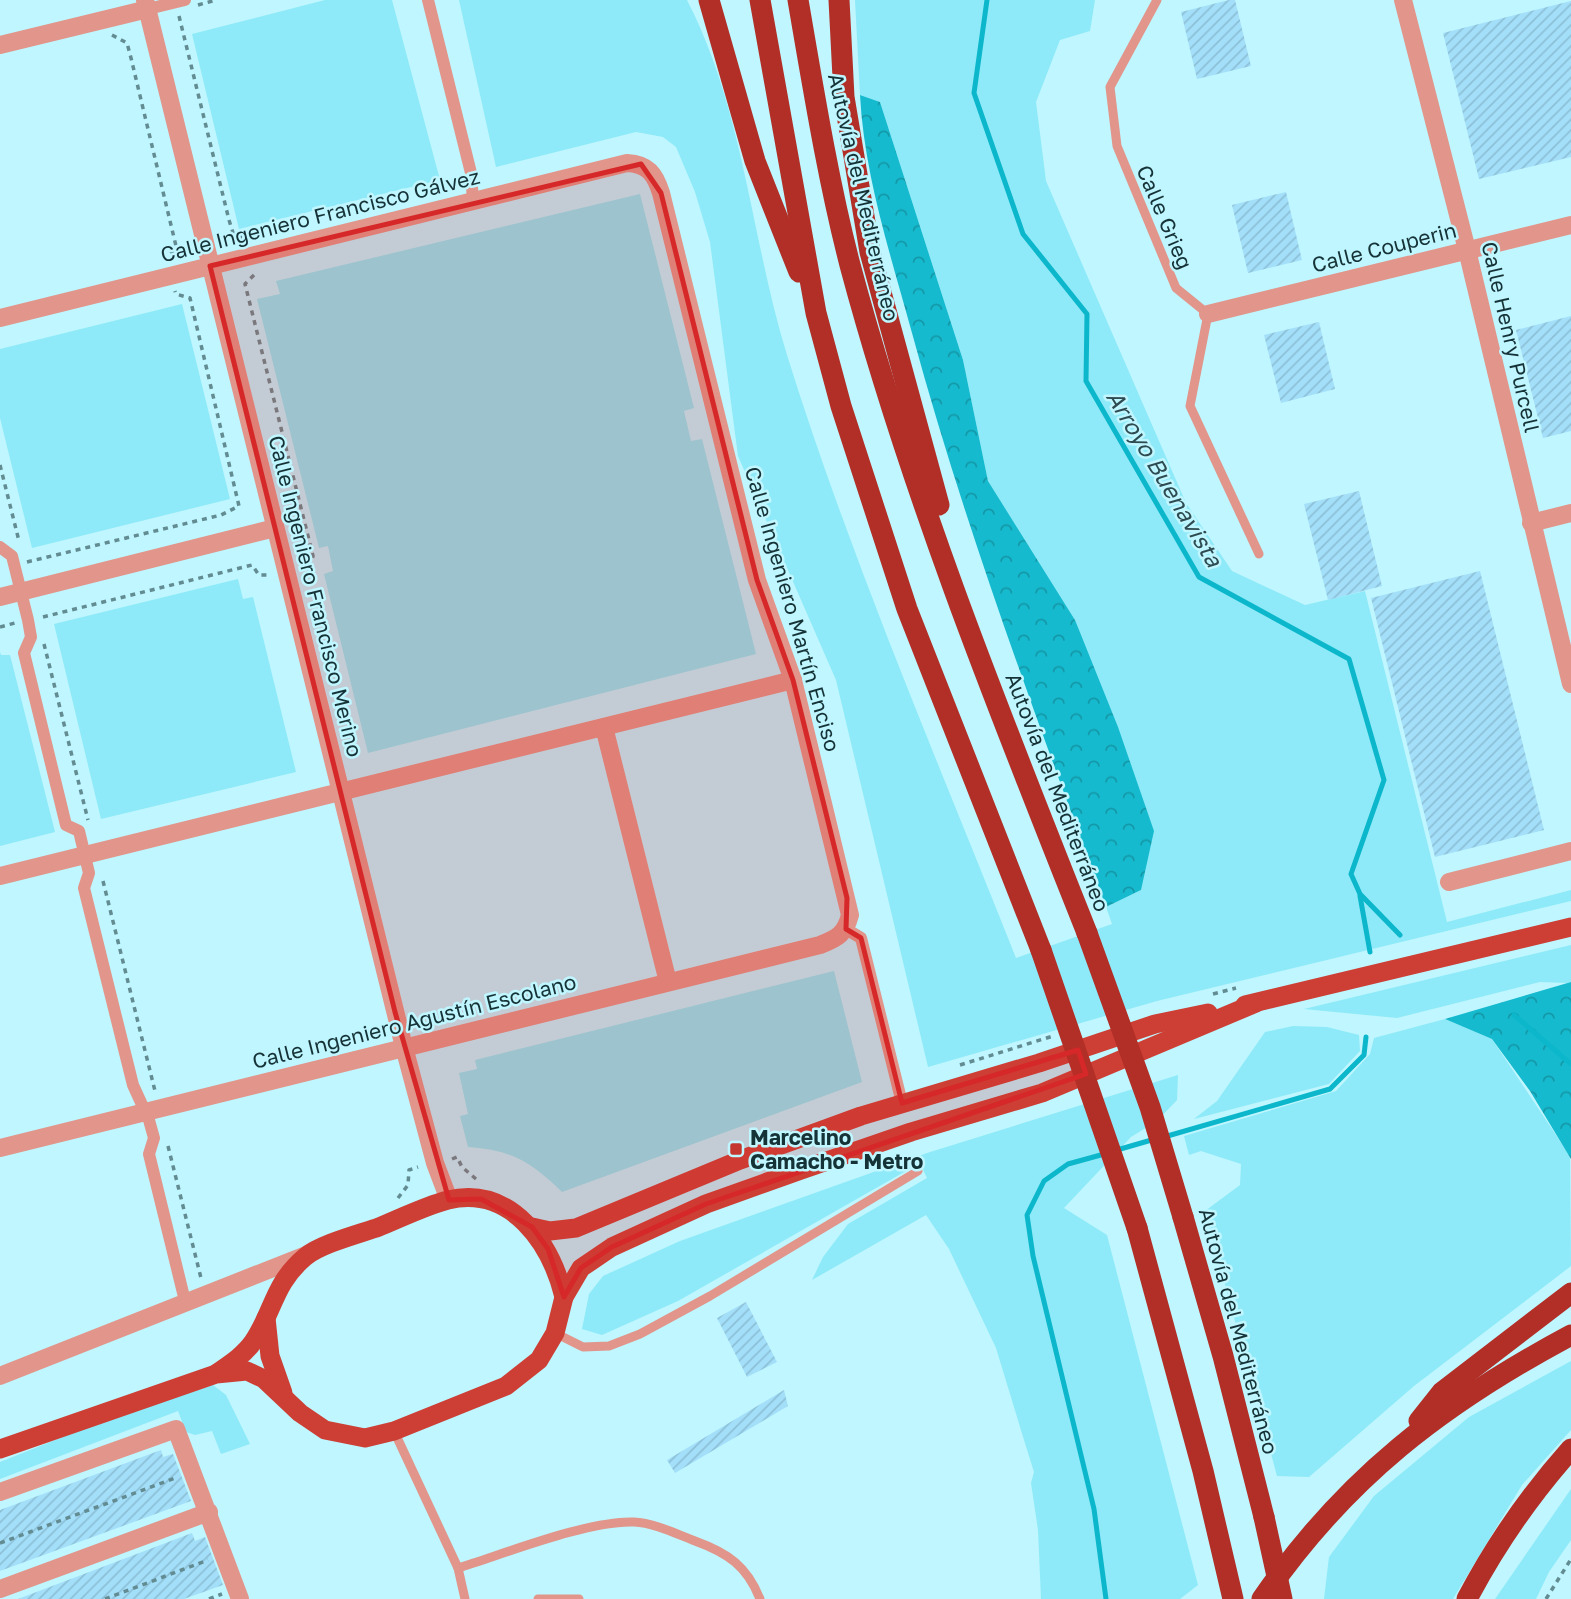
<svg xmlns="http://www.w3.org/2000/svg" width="1571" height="1599" viewBox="0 0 1571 1599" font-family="'Golos Text',sans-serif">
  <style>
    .grass { fill: #8eeaf8 }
    .forest { fill: url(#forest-crowns) }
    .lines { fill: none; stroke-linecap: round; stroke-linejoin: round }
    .stream { stroke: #0cb7cb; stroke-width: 5 }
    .building { fill: url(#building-hatch) }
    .path { stroke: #638c92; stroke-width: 3.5; stroke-dasharray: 5 5; stroke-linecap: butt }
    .service { stroke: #e2958a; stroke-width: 9 }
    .pedestrian { stroke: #e2958a; stroke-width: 12 }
    .minor { stroke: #e2958a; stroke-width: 18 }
    .primary { stroke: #cd3f35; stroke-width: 19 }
    .motorway { stroke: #b22f27; stroke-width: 21 }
    .motorway-bridge { stroke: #b22f27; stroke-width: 21 }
    .marked { fill: #d62828; fill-opacity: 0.2; stroke: #d62828; stroke-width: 5; stroke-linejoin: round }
    .poi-dot { fill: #c5372e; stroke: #bff6ff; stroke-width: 2.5 }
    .labels { text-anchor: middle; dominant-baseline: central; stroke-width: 5; stroke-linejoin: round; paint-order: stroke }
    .street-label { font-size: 21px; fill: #153236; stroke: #bff6ff }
    .poi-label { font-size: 21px; font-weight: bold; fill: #153236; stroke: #bff6ff; text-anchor: start }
    .water-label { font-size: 23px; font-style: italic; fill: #2d4b50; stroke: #bff6ff }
  </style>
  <defs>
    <pattern id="forest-crowns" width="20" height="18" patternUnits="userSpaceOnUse" patternTransform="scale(1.75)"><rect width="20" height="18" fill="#16bace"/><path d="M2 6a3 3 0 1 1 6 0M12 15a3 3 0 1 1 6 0" fill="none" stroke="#1398a8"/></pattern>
    <pattern id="building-hatch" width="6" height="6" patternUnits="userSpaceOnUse" patternTransform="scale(1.75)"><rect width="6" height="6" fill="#a4dffa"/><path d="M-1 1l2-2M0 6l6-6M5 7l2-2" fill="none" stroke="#8cc0d7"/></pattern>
  </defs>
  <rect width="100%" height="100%" fill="#bff6ff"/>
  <g class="grass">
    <polygon points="325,0 392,0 440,180 239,229 192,34"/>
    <path d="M459,0H687C744,110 751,239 787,355C851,560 937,759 1016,958L1112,924L1106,907L1141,890L1075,620L988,481L963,360L880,102L860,95L855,0H1095L1090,31L1060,40L1036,102L1046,181L1186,503L1232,571L1305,605L1365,591L1447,922L1571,890V901L1157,1001L928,1067L836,680L738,456L710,242L695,192L676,147L663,137L636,132L496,167Z"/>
    <polygon points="640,194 694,408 684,411 691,441 702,439 756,654 368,753 324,574 333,571 328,546 319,548 257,299 280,294 276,281"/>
    <polygon points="182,304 230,499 32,548 0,418 0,349"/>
    <polygon points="238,579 243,599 253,597 296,772 101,819 54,624"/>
    <polygon points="0,652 1,655 10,655 55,832 0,846"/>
    <polygon points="1571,945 1571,982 1567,983 1540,982 1397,1018 1304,1009"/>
    <path d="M834,971L862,1082L562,1192C531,1162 512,1150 468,1147L460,1116L468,1114L459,1073L477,1069L475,1060Z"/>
    <polygon points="1445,1019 1492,1039 1570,1156 1571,1266 1414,1386 1309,1477 1277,1476 1205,1211 1240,1185 1241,1164 1201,1151 1189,1155 1184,1136 1336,1091 1370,1054 1374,1038"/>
    <polygon points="1293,1026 1327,1027 1359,1035 1360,1051 1329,1084 1194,1119 1217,1101 1265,1032"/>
    <polygon points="1178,1075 1177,1100 1157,1121 1131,1137 1064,1208 1107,1235 1198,1585 1180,1599 1041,1599 1038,1530 1031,1483 1034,1472 1024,1440 996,1348 949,1249 926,1215 812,1280 823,1257 848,1224 927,1178 920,1163 678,1301 602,1335 582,1329 589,1294 603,1276 680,1241 927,1153"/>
    <polygon points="1571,1361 1571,1430 1522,1485 1453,1599 1324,1599 1329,1557 1374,1496 1469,1417"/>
    <polygon points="213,1385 226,1395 250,1444 221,1454 212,1431 195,1435 186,1432 178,1411 0,1479 0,1462 93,1425"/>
    <polygon points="1571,1489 1571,1540 1549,1572 1536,1599 1495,1599"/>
  </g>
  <g class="forest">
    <path d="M860,95L880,102L963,360L988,481L1075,620L1118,727L1154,831L1141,890L1106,907C1036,717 965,528 912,333C891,256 864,175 860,95Z"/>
    <polygon points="1571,982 1571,1159 1530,1091 1492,1039 1445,1019"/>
  </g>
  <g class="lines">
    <g class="stream">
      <polyline points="987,0 974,93 1023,234 1087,314 1086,381 1199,577 1349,659 1384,780 1351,874 1360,894 1400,935"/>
      <polyline points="1360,896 1370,952"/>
      <polyline points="1514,1015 1571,1064"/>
      <polyline points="1164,1137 1330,1089 1364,1055 1366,1037"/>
      <polyline points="1117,1150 1155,1139"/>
      <polyline points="1106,1599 1094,1509 1033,1256 1027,1215 1044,1181 1068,1164 1108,1153"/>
    </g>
  </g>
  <g class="building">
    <polygon points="1229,0 1235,0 1251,66 1197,79 1181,12"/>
    <polygon points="1571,1 1571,157 1479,179 1443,33"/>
    <polygon points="1286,192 1302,260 1248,273 1232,205"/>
    <polygon points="1571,316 1571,431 1543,438 1516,330"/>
    <polygon points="1319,322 1335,389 1281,403 1264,335"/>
    <polygon points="1359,491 1382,586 1328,600 1304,504"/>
    <polygon points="1480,571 1544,830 1435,857 1371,598"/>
    <polygon points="746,1302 777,1362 747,1377 717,1318"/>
    <polygon points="784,1390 788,1406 675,1473 667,1460"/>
    <polygon points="161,1450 163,1457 173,1454 191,1501 0,1571 0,1510"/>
    <polygon points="192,1533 195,1541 205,1537 223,1585 184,1599 18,1599"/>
  </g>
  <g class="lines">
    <g class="path">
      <polyline points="198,5 216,0"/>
      <polyline points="179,16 229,220 234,236 247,238"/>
      <polyline points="112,35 127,43 131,58 176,246 169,257"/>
      <polyline points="254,275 245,284 313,556 311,564 302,566"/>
      <polyline points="0,465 19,541"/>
      <polyline points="27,562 221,515 239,506 190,298 176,294 175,291"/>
      <polyline points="43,617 252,565 259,575 271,575"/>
      <polyline points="0,627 15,623"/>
      <polyline points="44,644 88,820"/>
      <polyline points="103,881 155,1091"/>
      <polyline points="1213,994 1236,988"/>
      <polyline points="960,1065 1053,1036"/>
      <polyline points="168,1146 201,1278"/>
      <polyline points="452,1159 457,1157 462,1167 476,1179"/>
      <polyline points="398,1198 408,1185 409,1170 418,1167"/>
      <polyline points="0,1543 178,1477"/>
      <polyline points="105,1599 208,1560"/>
      <polyline points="209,1599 222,1594"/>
      <polyline points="1546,1599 1571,1559"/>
    </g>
    <g class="service">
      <polyline points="1157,0 1110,87 1117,146 1176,288 1208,314 1190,406 1259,554"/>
      <polyline points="555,1333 583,1347 609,1346 640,1334 710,1296 918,1171"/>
      <polyline points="394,1431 458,1568 465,1599"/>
      <path d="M458,1568C504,1554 589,1520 634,1522C655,1523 676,1534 695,1541C728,1553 747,1566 760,1599"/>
      <polyline points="538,1599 579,1599"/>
    </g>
    <g class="pedestrian">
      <polyline points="428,0 471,173 473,201"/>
      <polyline points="148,9 185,0"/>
      <polyline points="0,547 12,556 28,620 31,637 24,653 66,825 79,831 89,873 84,888 133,1085 149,1120 154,1138 149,1154 185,1301"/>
      <polyline points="846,929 861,938 902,1103"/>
    </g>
    <g class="minor">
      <polyline points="145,0 404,1047 435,1163 449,1200"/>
      <polyline points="1403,0 1467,250 1571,684"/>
      <polyline points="0,45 148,9"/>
      <polyline points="1208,314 1571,225"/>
      <path d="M0,318L627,163C648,164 655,174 661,193L757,580L793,680L850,915C845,934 838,938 820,945L0,1148"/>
      <polyline points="1531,523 1571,513"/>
      <polyline points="0,597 275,528"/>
      <polyline points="604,727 668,982"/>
      <polyline points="0,876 793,680"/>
      <polyline points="1449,882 1571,851"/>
      <polyline points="0,1376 306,1255"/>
      <polyline points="0,1492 176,1429 240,1599"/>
      <polyline points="0,1589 209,1512"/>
    </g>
    <g class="primary">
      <polyline points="1245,1005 1571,927"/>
      <polyline points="532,1227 550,1231 576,1228 740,1160 861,1116 1039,1063 1155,1024 1208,1013"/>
      <polyline points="266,1318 270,1356 283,1393"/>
      <path d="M217,1373C230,1364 244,1355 253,1342C274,1311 273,1284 305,1257C320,1244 359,1234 379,1227C401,1218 425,1206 448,1200C512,1185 551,1244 564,1297"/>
      <polyline points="0,1449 216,1374 247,1371 264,1379 300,1413 325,1430 365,1438 394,1431 506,1386 539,1360 555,1333 564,1297 581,1268 612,1247 706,1204 801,1170 911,1132 1042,1093 1256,1003"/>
    </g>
    <g class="motorway">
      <polyline points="709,0 755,161 799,272"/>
      <polyline points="760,0 816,313 841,406 907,609 1041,950"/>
      <path d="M798,0C813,87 828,180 850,265C911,493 1000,714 1087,933"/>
      <polyline points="839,0 844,97 870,252 939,505"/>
      <polyline points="1183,1217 1223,1356 1264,1517"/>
      <polyline points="1137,1228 1203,1471 1233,1599"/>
      <polyline points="1419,1421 1442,1392 1571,1293"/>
      <path d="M1262,1599C1345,1478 1442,1404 1571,1335"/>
      <path d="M1467,1599C1496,1544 1530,1495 1571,1449"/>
    </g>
    <g class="motorway-bridge">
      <polyline points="1087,933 1150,1107 1183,1217"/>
      <polyline points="1041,950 1137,1228"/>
      <polyline points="1264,1517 1282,1599"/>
    </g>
  </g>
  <path class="marked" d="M641,164L661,193L757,580L793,680L847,898L846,929L861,938L902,1103L1078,1050L1086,1074L706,1204L612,1247L581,1268L564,1297L548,1249L532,1227L481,1199L449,1200L395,1012L210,266Z"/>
  <rect class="poi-dot" x="729" y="1142" width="14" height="14" rx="3.5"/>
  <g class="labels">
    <g class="street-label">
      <text transform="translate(864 197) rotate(77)">Autovía del Mediterráneo</text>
      <text transform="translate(320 215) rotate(-14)">Calle Ingeniero Francisco Gálvez</text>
      <text transform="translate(1165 217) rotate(67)">Calle Grieg</text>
      <text transform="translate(1384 247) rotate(-14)">Calle Couperin</text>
      <text transform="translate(1511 337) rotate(77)">Calle Henry Purcell</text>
      <text transform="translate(316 596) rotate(76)">Calle Ingeniero Francisco Merino</text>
      <text transform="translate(793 609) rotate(74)">Calle Ingeniero Martín Enciso</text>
      <text transform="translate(1058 792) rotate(69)">Autovía del Mediterráneo</text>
      <text transform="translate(414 1021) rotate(-14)">Calle Ingeniero Agustín Escolano</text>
      <text transform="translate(1239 1331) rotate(75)">Autovía del Mediterráneo</text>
    </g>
    <g class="poi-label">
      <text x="750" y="1137">Marcelino<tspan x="750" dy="24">Camacho - Metro</tspan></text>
    </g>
    <g class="water-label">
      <text transform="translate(1165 478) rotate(59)">Arroyo Buenavista</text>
    </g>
  </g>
</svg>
